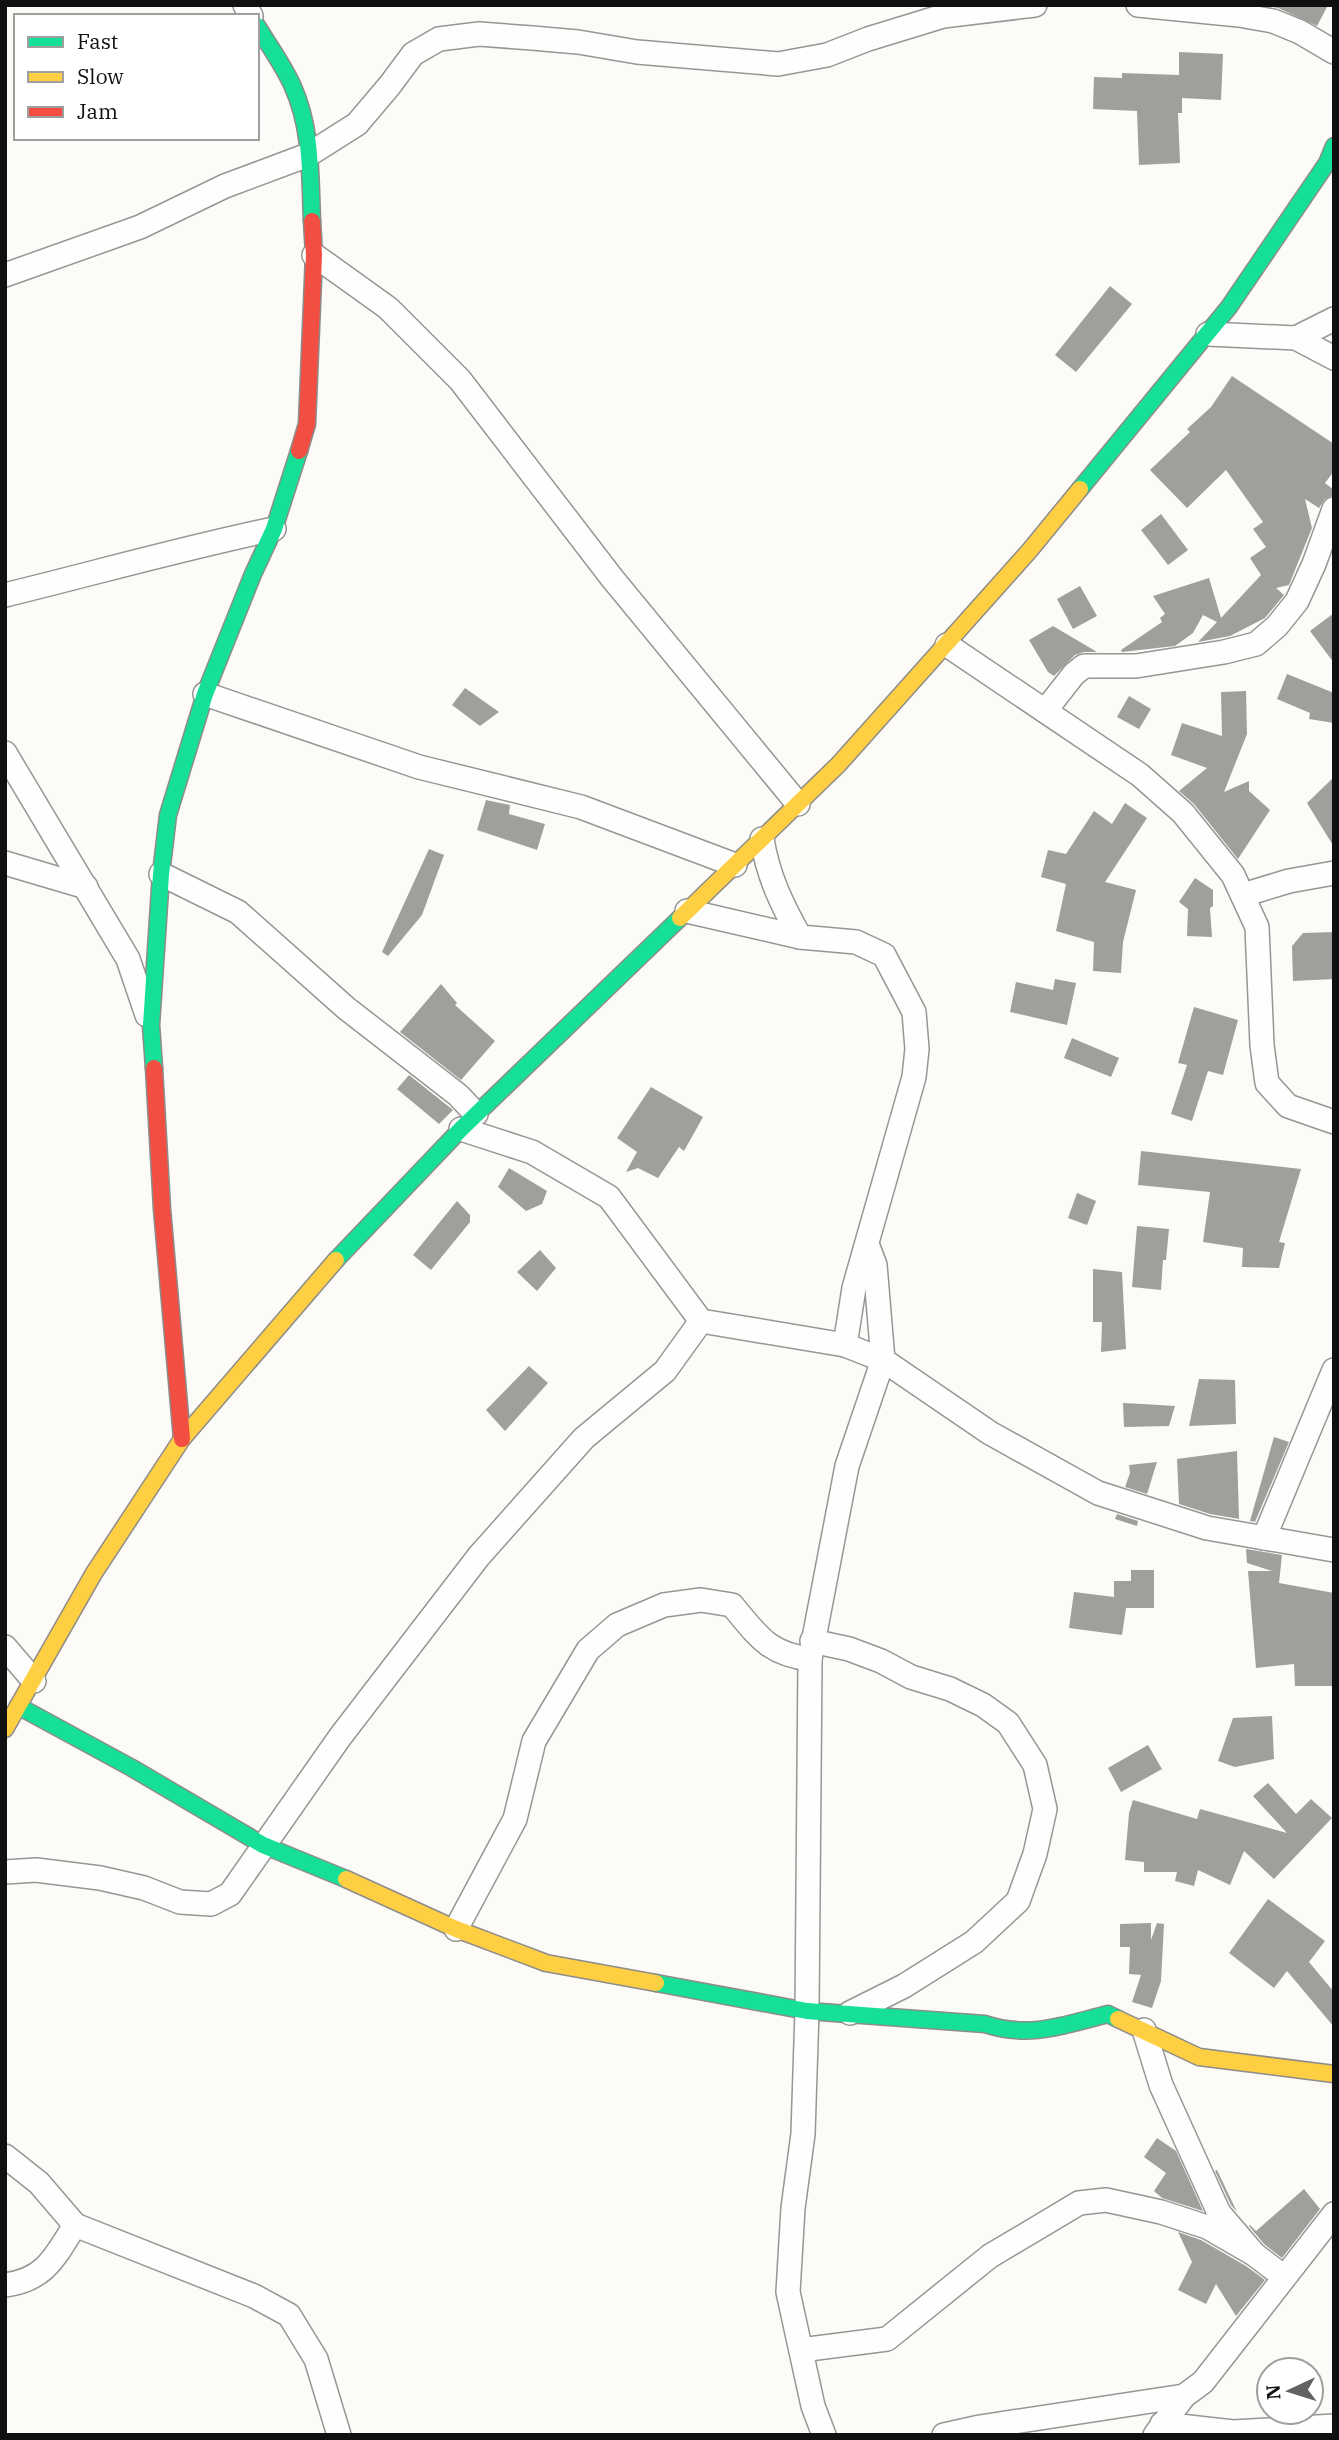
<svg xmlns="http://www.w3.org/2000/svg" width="1339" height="2440" viewBox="0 0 1339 2440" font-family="'IBM Plex Serif',serif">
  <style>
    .building { fill: #a09f9c }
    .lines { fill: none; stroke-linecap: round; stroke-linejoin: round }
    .street-casing { stroke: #969694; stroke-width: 26 }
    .fast-casing { stroke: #8d8c8b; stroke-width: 19 }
    .slow-casing { stroke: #8d8c8b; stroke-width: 19 }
    .jam-casing { stroke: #8d8c8b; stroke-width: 19 }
    .street { stroke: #fffefe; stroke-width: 23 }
    .fast { stroke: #16e098; stroke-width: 16 }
    .slow { stroke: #ffcf43; stroke-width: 16 }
    .jam { stroke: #f24e42; stroke-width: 16 }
  </style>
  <rect width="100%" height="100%" fill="#fcfbf7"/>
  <g class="building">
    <polygon points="1264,5 1328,5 1317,26 1278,8"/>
    <polygon points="1179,52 1223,54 1221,100 1182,98 1182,113 1178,113 1180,163 1139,165 1137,111 1093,109 1094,77 1122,78 1122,73 1179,75"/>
    <polygon points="1110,286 1132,304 1076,372 1055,355"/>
    <polygon points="1232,376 1334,444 1334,471 1325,483 1334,490 1334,495 1325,499 1319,508 1305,499 1312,528 1289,585 1276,588 1284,595 1265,618 1230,636 1198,642 1217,622 1203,615 1193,633 1175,646 1122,652 1121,650 1162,622 1160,618 1165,614 1153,596 1209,578 1221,618 1261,575 1250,558 1266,547 1253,529 1263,522 1226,470 1187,508 1150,470 1190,432 1187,429 1211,407"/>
    <polygon points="1161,514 1188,550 1168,565 1141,530"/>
    <polygon points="1080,586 1097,616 1073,629 1057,599"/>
    <polygon points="1334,613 1334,663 1310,631"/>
    <polygon points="1053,626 1097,652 1084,652 1075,655 1054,676 1048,672 1029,640"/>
    <polygon points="1287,674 1334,693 1334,723 1309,719 1310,713 1277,699"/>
    <polygon points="465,688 499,712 480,726 452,705"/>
    <polygon points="1246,691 1247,734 1224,792 1249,781 1249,791 1270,810 1238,859 1194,804 1179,791 1207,768 1171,755 1182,723 1222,736 1221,692"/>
    <polygon points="1129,696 1151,709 1139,729 1117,717"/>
    <polygon points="1334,777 1334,847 1307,803"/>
    <polygon points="486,800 510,805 509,814 545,824 537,850 477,830"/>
    <polygon points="1125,803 1147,818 1105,882 1136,890 1123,942 1121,973 1093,971 1094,942 1056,931 1066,884 1041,877 1048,850 1066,854 1094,811 1112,824"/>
    <polygon points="429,849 444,855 422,915 388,956 382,952"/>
    <polygon points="1195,878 1213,890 1213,906 1210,908 1212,937 1187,936 1188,909 1179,902"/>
    <polygon points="1334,932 1334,979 1293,981 1292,946 1303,933"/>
    <polygon points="1055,979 1076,983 1067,1025 1010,1012 1016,982 1053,990"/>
    <polygon points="441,984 457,1003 455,1005 495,1041 461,1080 400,1032"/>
    <polygon points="1194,1007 1238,1020 1223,1075 1208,1071 1192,1121 1171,1114 1187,1065 1178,1063"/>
    <polygon points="1072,1038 1119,1058 1111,1077 1064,1058"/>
    <polygon points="409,1075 453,1110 439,1124 397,1089"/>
    <polygon points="651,1087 703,1117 684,1151 679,1147 658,1178 638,1168 626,1172 637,1152 617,1138"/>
    <polygon points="1141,1151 1301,1169 1279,1242 1285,1243 1279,1268 1242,1267 1243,1248 1203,1242 1210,1192 1138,1185"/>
    <polygon points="509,1168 547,1191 542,1204 526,1211 498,1187"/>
    <polygon points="1077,1193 1096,1201 1087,1225 1068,1218"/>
    <polygon points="457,1201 470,1215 470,1222 431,1270 413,1255"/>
    <polygon points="1137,1226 1169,1229 1166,1260 1163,1260 1161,1290 1132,1287"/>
    <polygon points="540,1250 556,1268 537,1291 517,1272"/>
    <polygon points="1093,1269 1122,1272 1126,1349 1101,1352 1102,1322 1093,1322"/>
    <polygon points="529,1366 548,1383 505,1431 486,1410"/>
    <polygon points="1199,1379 1235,1380 1236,1424 1189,1426"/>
    <polygon points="1123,1403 1143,1404 1175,1406 1169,1426 1124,1427"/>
    <polygon points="1274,1437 1289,1442 1255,1522 1250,1521"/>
    <polygon points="1237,1451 1239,1519 1210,1514 1179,1504 1177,1459"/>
    <polygon points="1157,1462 1147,1494 1125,1487 1130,1473 1129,1465"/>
    <polygon points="1117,1514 1138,1521 1137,1526 1115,1519"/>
    <polygon points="1246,1549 1282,1555 1279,1583 1334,1593 1334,1686 1295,1686 1294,1664 1256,1668 1248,1571 1272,1571 1247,1563"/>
    <polygon points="1131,1570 1154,1570 1154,1608 1126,1608 1122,1635 1069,1628 1074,1592 1114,1597 1114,1581 1131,1581"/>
    <polygon points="1272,1716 1274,1759 1235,1767 1218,1761 1233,1718"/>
    <polygon points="1148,1745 1162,1769 1121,1792 1108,1768"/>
    <polygon points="1268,1783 1296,1814 1311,1799 1332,1818 1274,1879 1244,1851 1230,1885 1198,1870 1194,1886 1175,1881 1177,1872 1144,1872 1144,1862 1125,1860 1129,1813 1133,1800 1197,1819 1200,1809 1287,1833 1253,1796"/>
    <polygon points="1268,1899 1325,1941 1309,1962 1334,1992 1334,2027 1287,1971 1274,1988 1229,1953"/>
    <polygon points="1151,1923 1151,1940 1157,1923 1164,1924 1161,1981 1152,2008 1132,2002 1141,1975 1129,1974 1130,1947 1120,1947 1120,1924"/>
    <polygon points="1157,2138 1176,2151 1203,2211 1162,2198 1154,2191 1166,2173 1144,2157"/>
    <polygon points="1217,2170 1237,2212 1231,2205 1215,2171"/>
    <polygon points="1304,2189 1320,2209 1282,2258 1264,2244 1249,2226 1250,2225 1256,2231"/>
    <polygon points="1178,2232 1201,2240 1246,2266 1265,2280 1236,2316 1216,2284 1206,2304 1178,2290 1192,2262"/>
  </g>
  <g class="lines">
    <defs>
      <g id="street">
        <polyline points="245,5 251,16"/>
        <polyline points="1138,5 1239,15 1273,21 1300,32 1334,52"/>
        <polyline points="314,255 388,308 460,380 612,578 798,804"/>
        <polyline points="5,275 140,227 225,186 308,155 357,124 390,85 413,54 439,39 479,34 532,38 578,42 637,52 778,64 827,55 868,39 943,16 1035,5"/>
        <polyline points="1208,334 1296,338 1334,358"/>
        <polyline points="1296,338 1334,319"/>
        <path d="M5,595C95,573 183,548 274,529"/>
        <polyline points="947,645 1140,775 1183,813 1233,875 1257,927 1262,1045 1267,1083 1288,1106 1334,1122"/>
        <polyline points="205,694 419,767 581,807 735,865"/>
        <polyline points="1045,711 1074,674 1084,666 1136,666 1224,652 1256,644 1277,626 1297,601 1314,564 1334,509"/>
        <polyline points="5,753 128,959 147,1015"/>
        <path d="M762,839C768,876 782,905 800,937"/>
        <polyline points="5,863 86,887"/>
        <polyline points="161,874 238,912 346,1008 458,1095 476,1114"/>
        <polyline points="1243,895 1289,881 1334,873"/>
        <polyline points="687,911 800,937 856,942 884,955 914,1012 917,1049 914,1077 854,1288 845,1345"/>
        <polyline points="461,1129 532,1152 609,1197 701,1321 845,1345 883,1360 990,1433 1098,1493 1207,1528 1334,1550"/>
        <polyline points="1264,1538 1334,1370"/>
        <polyline points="812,1641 849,1649 881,1661 911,1677 950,1689 983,1705 1008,1723 1035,1765 1045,1809 1035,1854 1018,1901 974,1942 904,1986 850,2013"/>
        <polyline points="5,1647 34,1681"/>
        <polyline points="5,1872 36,1870 100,1878 144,1888 180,1902 211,1904 230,1894 340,1737 479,1556 584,1438 665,1371 701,1321"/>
        <path d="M456,1929L515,1819L534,1741L588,1650L617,1625L664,1605L701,1600L732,1605C758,1636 768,1654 810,1659"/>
        <polyline points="1144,2030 1161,2085 1219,2213 1254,2254 1284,2277"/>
        <polyline points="5,2156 39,2183 75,2225 254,2296 289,2315 316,2359 339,2435"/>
        <path d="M5,2285C45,2280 55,2257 75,2225"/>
        <polyline points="801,2350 887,2339 990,2256 1079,2203 1106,2200 1161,2212 1207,2227 1254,2254"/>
        <polyline points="1162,2424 1233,2432 1334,2426"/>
        <polyline points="824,2435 813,2406 788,2292 793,2208 803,2134 807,2011 810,1659 847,1466 883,1360 875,1265 867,1244"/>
        <polyline points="944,2435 980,2427 1184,2396"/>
        <polyline points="1155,2435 1184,2396 1203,2382 1334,2214"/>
      </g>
      <g id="fast">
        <path d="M257,26C269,46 284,66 293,87C312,129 310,176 312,221"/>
        <polyline points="1080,489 1229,307 1327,163 1334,146"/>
        <polyline points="154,1068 151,1025 161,874 168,815 205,694 253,574 274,529 299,451"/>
        <polyline points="336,1260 461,1129 680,918"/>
        <polyline points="18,1706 132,1768 263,1845 346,1879"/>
        <path d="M656,1983L807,2011L985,2024C1030,2039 1064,2025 1108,2014L1118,2019"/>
      </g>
      <g id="slow">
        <polyline points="680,918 838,765 1030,550 1080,489"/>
        <polyline points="5,1729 94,1573 182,1439 336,1260"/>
        <polyline points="346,1879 456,1929 546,1963 656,1983"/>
        <polyline points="1118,2019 1199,2057 1334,2074"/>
      </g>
      <g id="jam">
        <polyline points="299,451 307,424 314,255 312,221"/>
        <polyline points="154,1068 162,1209 182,1439"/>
      </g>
    </defs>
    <use href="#street" class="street-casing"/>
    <use href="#fast" class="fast-casing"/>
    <use href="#slow" class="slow-casing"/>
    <use href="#jam" class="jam-casing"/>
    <use href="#street" class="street"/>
    <use href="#fast" class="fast"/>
    <use href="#slow" class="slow"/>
    <use href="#jam" class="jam"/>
  </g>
  <rect width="1339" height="2440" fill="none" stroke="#101010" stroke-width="14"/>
  <rect x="14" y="14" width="245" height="126" fill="#ffffff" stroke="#9f9f9f" stroke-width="2"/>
  <rect x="28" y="37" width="35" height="10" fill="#16e098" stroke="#9f9f9f" stroke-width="2"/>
  <text x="77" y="49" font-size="21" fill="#101010">Fast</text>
  <rect x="28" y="72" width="35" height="10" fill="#ffcf43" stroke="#9f9f9f" stroke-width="2"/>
  <text x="77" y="84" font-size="21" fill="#101010">Slow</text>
  <rect x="28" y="107" width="35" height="10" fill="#f24e42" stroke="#9f9f9f" stroke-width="2"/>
  <text x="77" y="119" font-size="21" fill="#101010">Jam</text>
  <g transform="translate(1290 2391) rotate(266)"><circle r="33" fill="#ffffff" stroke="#9f9f9f" stroke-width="2"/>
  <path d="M0-5L12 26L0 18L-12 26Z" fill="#636261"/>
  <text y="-10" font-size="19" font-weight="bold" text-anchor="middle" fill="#101010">N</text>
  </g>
</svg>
